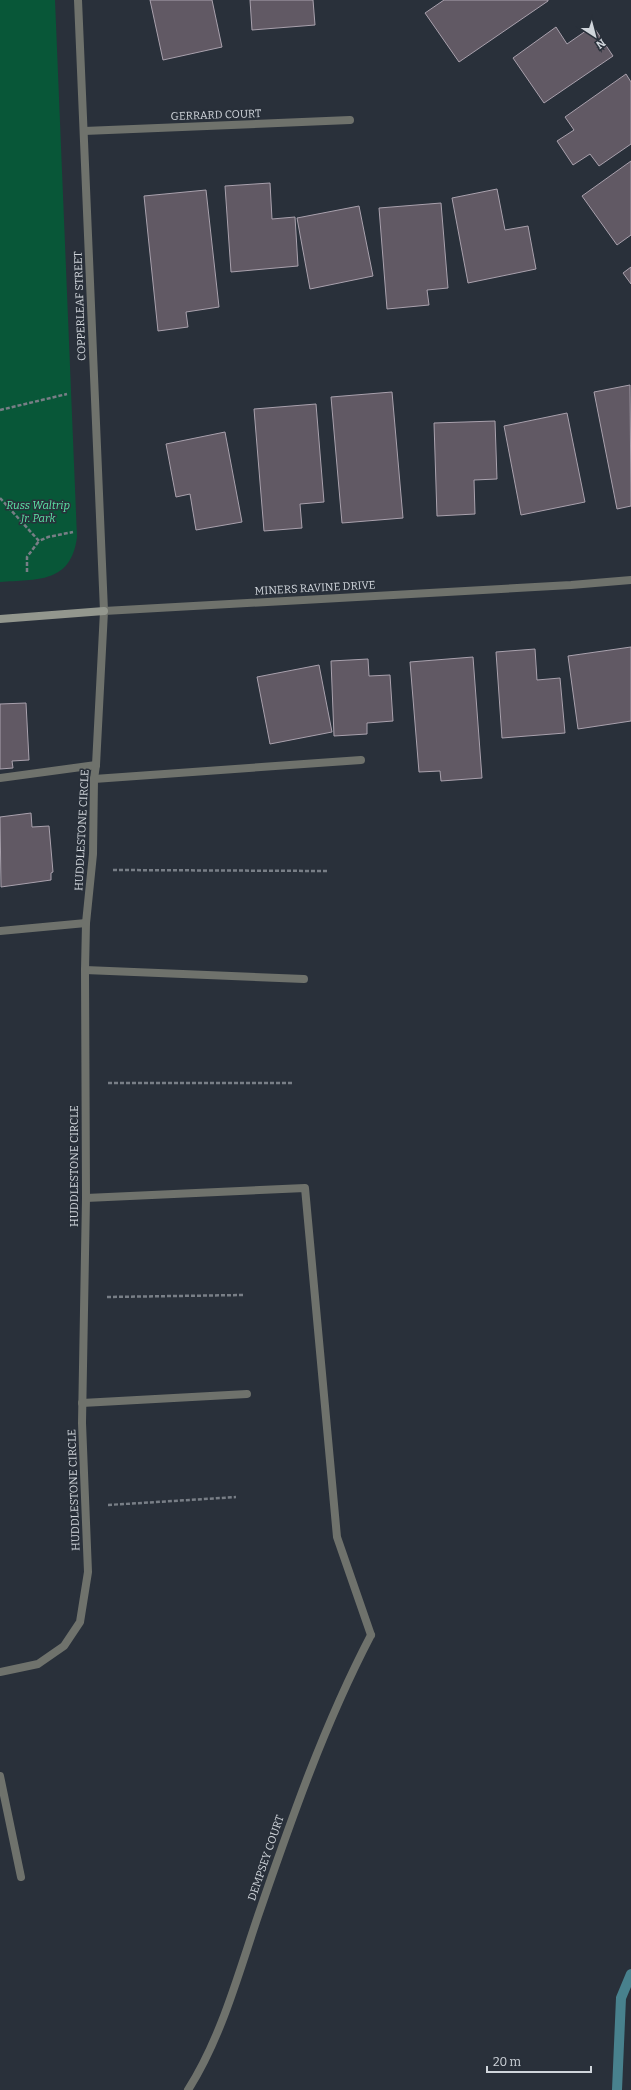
<svg xmlns="http://www.w3.org/2000/svg" width="631" height="2090" viewBox="0 0 631 2090" font-family="Bitter,serif">
  <style>
    .green { fill: #085738 }
    .lines { fill: none; stroke-linecap: round; stroke-linejoin: round }
    .stream { stroke: #48818d; stroke-width: 10 }
    .building { fill: #615964; stroke: #a9a1ad }
    .path { stroke: #787e86; stroke-width: 2.5; stroke-dasharray: 4 2; stroke-linecap: butt }
    .lane { stroke: #6f726c; stroke-width: 8 }
    .street { stroke: #6f726c; stroke-width: 8 }
    .secondary { stroke: #93978e; stroke-width: 8 }
    .labels { text-anchor: middle; dominant-baseline: central; stroke-width: 3; stroke-linejoin: round; paint-order: stroke }
    .street-label { font-size: 11px; fill: #d0d5db; stroke: #29303a }
    .park-label { font-size: 11px; font-style: italic; fill: #5be6a7; stroke: #29303a }
  </style>
  <rect width="100%" height="100%" fill="#29303a"/>
  <path class="green" d="M0,0H55L77,537C71,584 37,579 0,582Z"/>
  <g class="lines">
    <polyline class="stream" points="617,2090 621,1998 631,1974"/>
  </g>
  <g class="building">
    <polygon points="150,0 212,0 222,47 163,60"/>
    <polygon points="250,0 313,0 315,25 252,30"/>
    <polygon points="444,0 548,0 548,1 459,62 425,13"/>
    <polygon points="593,26 613,56 544,103 513,58 556,27 567,44"/>
    <polygon points="626,74 631,82 631,144 599,166 590,154 573,165 557,141 574,130 565,117"/>
    <polygon points="631,161 631,235 617,245 582,196"/>
    <polygon points="270,183 272,219 295,217 298,266 231,272 225,186"/>
    <polygon points="497,189 505,230 528,226 536,269 468,283 452,198"/>
    <polygon points="206,190 219,307 186,312 188,327 158,331 144,196"/>
    <polygon points="441,203 448,288 427,290 429,305 387,309 379,208"/>
    <polygon points="359,206 373,276 310,289 297,218"/>
    <polygon points="631,267 631,284 623,273"/>
    <polygon points="630,385 631,506 617,509 594,392"/>
    <polygon points="392,392 403,518 342,523 331,397"/>
    <polygon points="316,404 324,502 300,504 302,528 264,531 254,409"/>
    <polygon points="567,413 585,502 521,515 504,426"/>
    <polygon points="495,421 497,479 474,480 475,514 437,516 434,423"/>
    <polygon points="225,432 242,522 196,530 190,494 176,497 166,444"/>
    <polygon points="631,647 631,721 578,729 568,656"/>
    <polygon points="535,649 537,680 560,678 565,733 502,738 496,652"/>
    <polygon points="473,657 482,778 441,781 440,771 419,772 410,662"/>
    <polygon points="368,659 369,676 390,675 393,721 367,723 367,734 334,736 331,661"/>
    <polygon points="319,665 332,732 270,744 257,677"/>
    <polygon points="26,703 29,760 12,761 13,768 0,769 0,704"/>
    <polygon points="31,813 32,827 49,826 53,872 51,873 51,880 1,887 0,817"/>
  </g>
  <g class="lines">
    <g class="path">
      <polyline points="0,410 67,394"/>
      <polyline points="0,498 39,541 48,537 73,532"/>
      <polyline points="27,572 27,557 39,541"/>
      <polyline points="113,870 327,871"/>
      <polyline points="108,1083 292,1083"/>
      <polyline points="107,1297 244,1295"/>
      <polyline points="108,1505 236,1497"/>
    </g>
    <g class="lane">
      <polyline points="0,778 96,765"/>
      <polyline points="94,779 361,760"/>
      <polyline points="85,970 304,979"/>
      <polyline points="86,1198 305,1188 337,1537 371,1635"/>
      <polyline points="82,1403 247,1394"/>
      <polyline points="0,1776 21,1877"/>
    </g>
    <g class="street">
      <polyline points="84,131 350,120"/>
      <polyline points="104,611 571,585 631,580"/>
      <polyline points="0,931 86,923"/>
      <polyline points="0,1672 38,1664 64,1646 80,1622 88,1572 82,1423 86,1198 85,970 86,923 93,854 94,779 96,765 104,611 78,0"/>
      <path d="M188,2090C221,2038 238,1975 258,1916C291,1820 324,1725 371,1635"/>
    </g>
    <polyline class="secondary" points="0,619 104,611"/>
  </g>
  <g class="labels">
    <g class="street-label">
      <text transform="translate(216 115) rotate(-2)">GERRARD COURT</text>
      <text transform="translate(80 306) rotate(-92)">COPPERLEAF STREET</text>
      <text transform="translate(315 588) rotate(-3)">MINERS RAVINE DRIVE</text>
      <text transform="translate(82 830) rotate(-87)">HUDDLESTONE CIRCLE</text>
      <text transform="translate(74 1166) rotate(-90)">HUDDLESTONE CIRCLE</text>
      <text transform="translate(74 1490) rotate(-92)">HUDDLESTONE CIRCLE</text>
      <text transform="translate(266 1858) rotate(-71)">DEMPSEY COURT</text>
    </g>
    <g class="park-label">
      <text x="38" y="505">Russ Waltrip<tspan x="38" dy="13">Jr. Park</tspan></text>
    </g>
  </g>
  <g transform="translate(595 36) rotate(144)" stroke="#29303a" stroke-width="3" paint-order="stroke">
  <path d="M0-3L7 15L0 10L-7 15Z" fill="#d0d5db"/>
  <text y="-6" font-size="11" font-weight="bold" text-anchor="middle" fill="#d0d5db">N</text>
  </g>
  <path d="M487 2066v6h104v-6" fill="none" stroke="#d0d5db" stroke-width="2"/>
  <text x="493" y="2066" font-size="12" fill="#d0d5db" stroke="#29303a" stroke-width="3" paint-order="stroke">20 m</text>
</svg>
